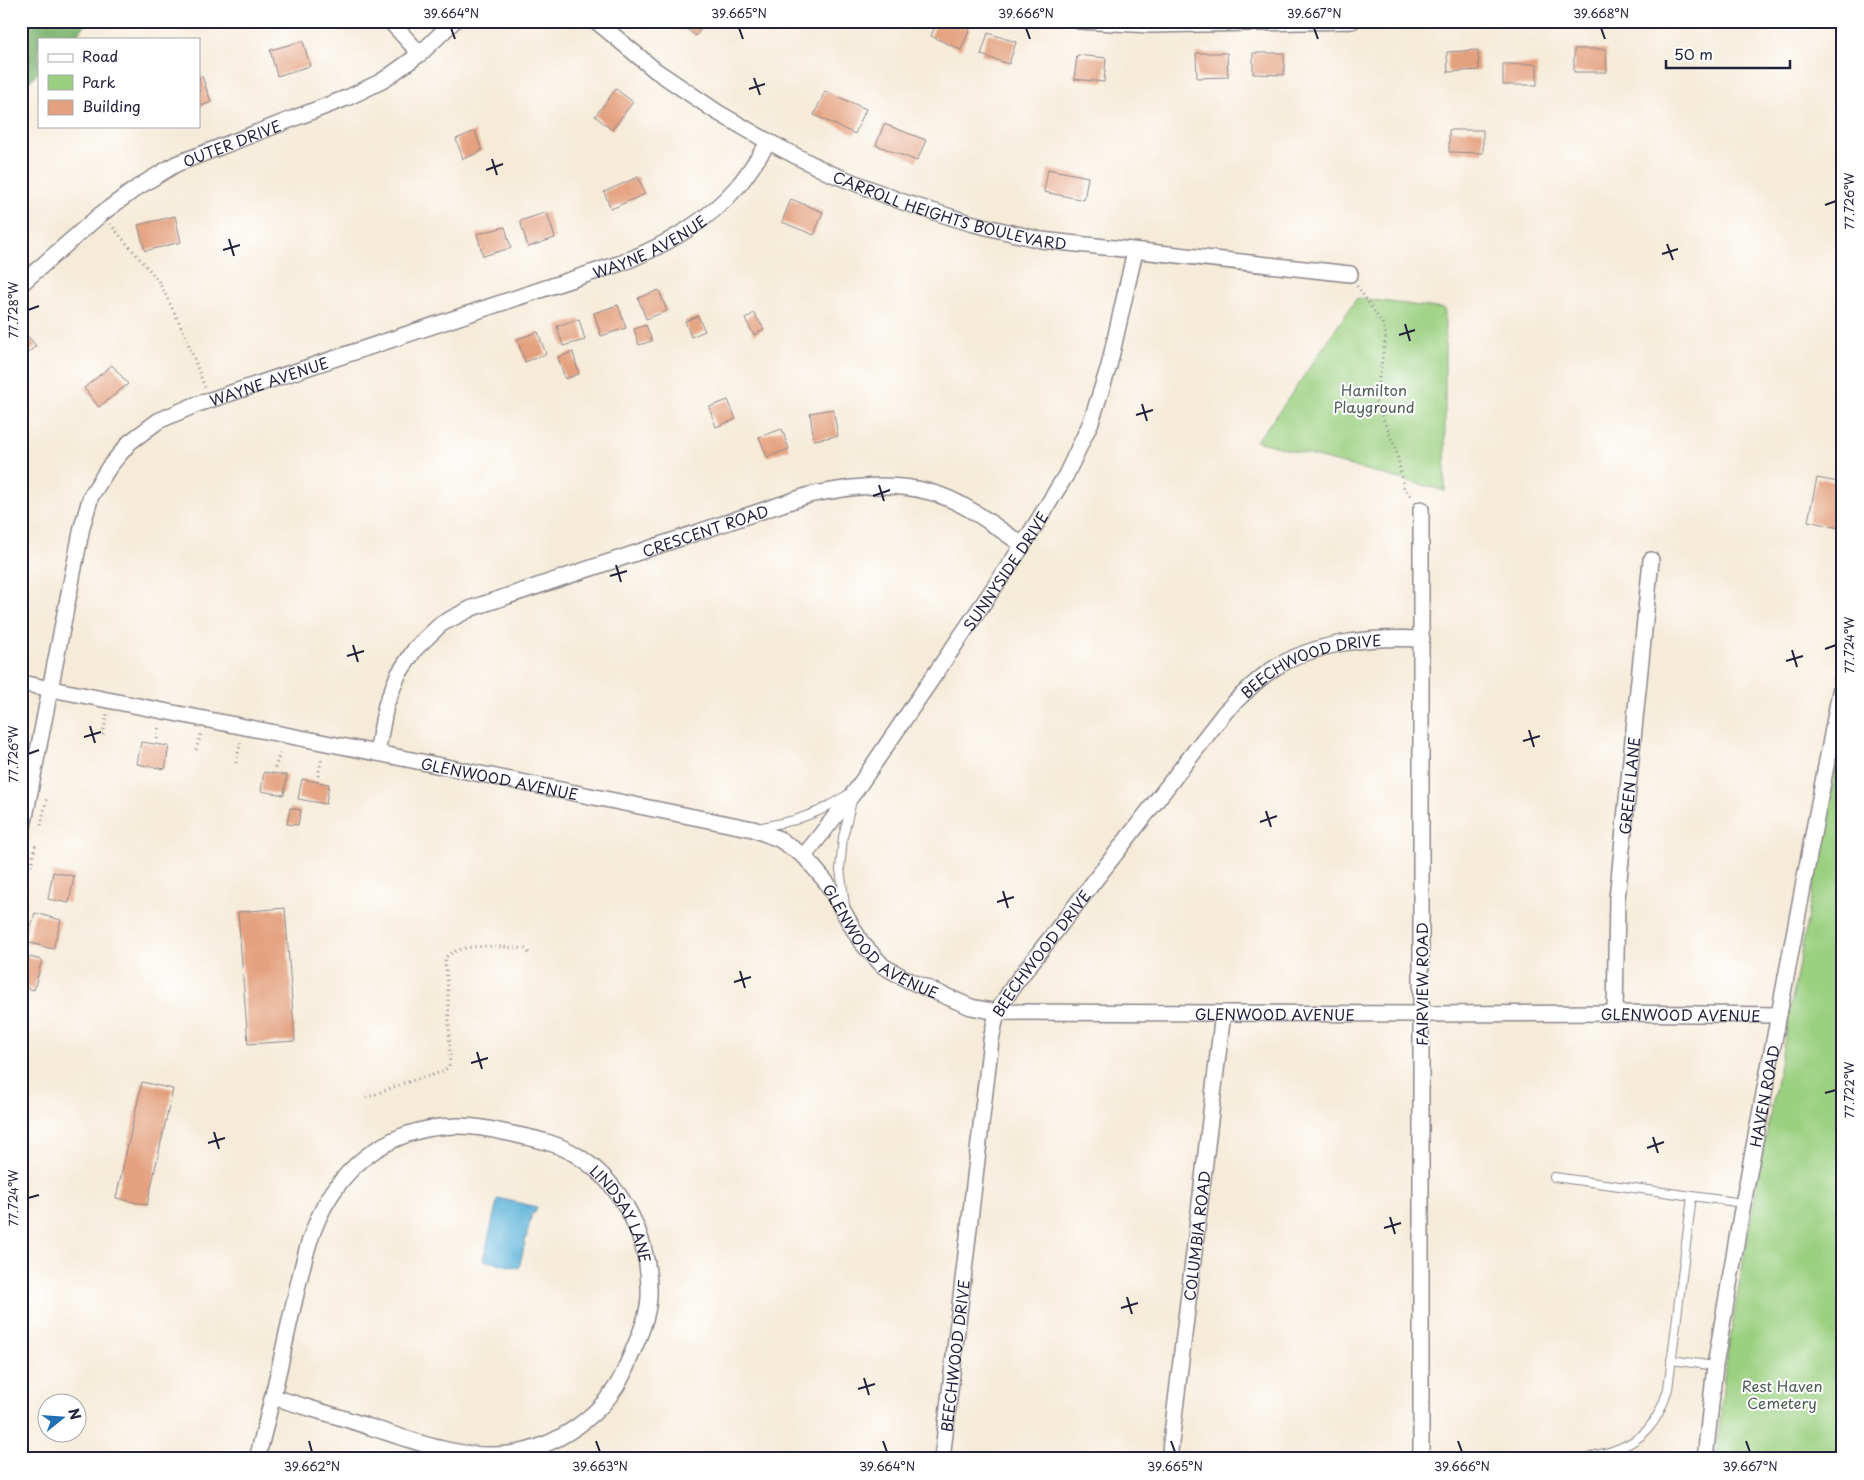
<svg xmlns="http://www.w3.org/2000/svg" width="1864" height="1480" viewBox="0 0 1864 1480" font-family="'Playpen Sans',sans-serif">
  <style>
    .green { fill: #9cd081; stroke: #5f795e }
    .forest { fill: #7db26f; stroke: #506a55 }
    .water { fill: #5cb2d8; stroke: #3f6a8a }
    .building { fill: #e4a17f }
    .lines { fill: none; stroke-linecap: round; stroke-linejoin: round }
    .lane-casing { stroke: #8c868a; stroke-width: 10 }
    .street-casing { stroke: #8c868a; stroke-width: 18 }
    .path { stroke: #8c868a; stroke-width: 3; stroke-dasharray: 1 4; stroke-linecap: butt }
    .lane { stroke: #fff; stroke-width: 8 }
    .street { stroke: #fff; stroke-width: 15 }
    .ticks { fill: none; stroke: #22223b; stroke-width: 2 }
    .labels { text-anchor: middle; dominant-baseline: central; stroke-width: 4; stroke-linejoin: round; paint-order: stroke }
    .street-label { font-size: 15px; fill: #22223b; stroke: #fff }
    .park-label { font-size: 15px; fill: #4d5f54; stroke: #fff }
    .neatline { fill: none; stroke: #22223b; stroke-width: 2 }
    .ticks-label { font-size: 12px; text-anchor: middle; fill: #22223b }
  </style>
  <rect width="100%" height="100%" fill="#fff"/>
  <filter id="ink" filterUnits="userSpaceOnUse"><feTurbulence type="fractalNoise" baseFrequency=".02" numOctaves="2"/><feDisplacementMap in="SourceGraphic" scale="10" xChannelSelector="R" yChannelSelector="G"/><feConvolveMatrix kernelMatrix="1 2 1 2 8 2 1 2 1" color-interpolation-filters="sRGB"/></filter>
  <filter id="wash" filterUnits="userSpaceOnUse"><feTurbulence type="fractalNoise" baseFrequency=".0096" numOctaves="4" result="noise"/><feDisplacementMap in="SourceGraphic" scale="20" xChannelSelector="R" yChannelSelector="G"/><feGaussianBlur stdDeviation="1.12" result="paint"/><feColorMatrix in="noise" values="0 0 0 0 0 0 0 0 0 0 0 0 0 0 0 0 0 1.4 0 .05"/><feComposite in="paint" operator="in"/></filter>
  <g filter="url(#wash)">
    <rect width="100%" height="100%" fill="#f5ebd8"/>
    <g class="green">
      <polygon points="1357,298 1445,309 1445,491 1256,441 1279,412"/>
      <polygon points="1843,731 1843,1459 1716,1459 1725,1368 1751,1216"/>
    </g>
    <polygon class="forest" points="21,21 89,21 72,39 39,39 39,72 21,90"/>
    <polygon class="water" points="498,1198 537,1207 535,1213 532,1213 519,1268 483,1260"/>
    <g id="blocks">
      <g class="building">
        <polygon points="676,21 706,21 696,36"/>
        <polygon points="937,21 953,21 970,29 961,50 931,36"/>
        <polygon points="988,33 1016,42 1009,64 981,55"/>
        <polygon points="303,41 310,66 277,76 270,50"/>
        <polygon points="1574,49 1606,49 1607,72 1574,72"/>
        <polygon points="1478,50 1479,70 1448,72 1447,52"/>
        <polygon points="1196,53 1227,53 1228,77 1197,78"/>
        <polygon points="1253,53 1284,53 1284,75 1253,74"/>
        <polygon points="1077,55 1106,58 1104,82 1074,79"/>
        <rect x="1503" y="64" width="34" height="21"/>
        <polygon points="202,76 211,102 199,107 199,78"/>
        <polygon points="616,89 633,102 612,130 595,116"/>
        <polygon points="825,91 866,109 855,134 814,115"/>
        <polygon points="884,124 926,140 917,161 876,145"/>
        <polygon points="1449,130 1483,130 1483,153 1449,152"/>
        <polygon points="475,131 482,151 463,159 456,139"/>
        <polygon points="1048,169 1088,177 1084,200 1044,192"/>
        <polygon points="638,177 645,194 611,209 604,192"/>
        <polygon points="791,199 823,212 814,235 782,222"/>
        <polygon points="547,212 555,238 528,247 520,221"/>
        <polygon points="175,216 181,242 145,251 138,225"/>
        <polygon points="505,227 511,248 483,256 477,234"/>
        <polygon points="659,290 667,311 646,319 638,298"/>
        <polygon points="618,305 626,328 601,336 594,313"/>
        <polygon points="754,313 764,329 754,335 745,319"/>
        <polygon points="698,316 705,331 691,337 685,321"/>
        <polygon points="579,319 585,340 563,346 557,326"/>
        <polygon points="646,325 652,341 639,345 634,329"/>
        <polygon points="21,328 36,346 21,358"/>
        <polygon points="538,332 546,354 525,362 517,339"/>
        <polygon points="573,352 579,374 565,379 558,357"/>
        <polygon points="112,365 128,384 99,407 84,388"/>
        <polygon points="728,400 736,419 716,427 709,407"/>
        <polygon points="833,409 838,436 814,440 810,413"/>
        <polygon points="782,429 789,449 767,457 759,437"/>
        <polygon points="1817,478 1843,483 1843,508 1839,528 1808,521"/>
        <polygon points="141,742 169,746 165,769 137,764"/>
        <polygon points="264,772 287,775 284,795 261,791"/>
        <polygon points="302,779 329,784 326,804 298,799"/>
        <polygon points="290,808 301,810 298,825 287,824"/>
        <polygon points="53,872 74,876 69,903 48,899"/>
        <polygon points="285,908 295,1041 248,1044 238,912"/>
        <polygon points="35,913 61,920 53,949 27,942"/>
        <polygon points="21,955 42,960 34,990 21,986"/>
        <polygon points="142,1082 173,1089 147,1205 116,1198"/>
      </g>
    </g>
  </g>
  <g filter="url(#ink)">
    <use href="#blocks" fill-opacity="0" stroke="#8c868a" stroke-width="1"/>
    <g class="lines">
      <defs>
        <g id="lane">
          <polyline points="758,828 795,820 819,811 847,795"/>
          <polyline points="845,905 840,869 843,837 852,801"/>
          <polyline points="1554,1177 1743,1203"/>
          <polyline points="1671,1360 1715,1366"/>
          <path d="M1587,1459C1594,1454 1602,1454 1609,1452C1644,1441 1658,1423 1668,1389L1692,1196"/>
        </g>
        <g id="street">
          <polyline points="390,21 420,54"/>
          <path id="s1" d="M596,21L655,70L717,112L769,142L827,172L903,202L970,223L1041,240L1350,274"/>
          <polyline points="1079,21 1150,25 1352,21"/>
          <path id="s2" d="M21,284L101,214L138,187L176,164L349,97L382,81L420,54L454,21"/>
          <path id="s3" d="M21,683L377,753L753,829L779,839L804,856L827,883L861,942L883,966L908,980L971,1007L997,1012L1420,1014L1615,1013L1779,1015"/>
          <path id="s4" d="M377,753L386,705L398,675L415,649L441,624L472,608L809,495C850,487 889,481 930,492C964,501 994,526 1023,545"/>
          <path id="s5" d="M21,837L82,527L91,496L109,467L130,442L158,421L195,405L624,262C667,244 707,222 738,186C749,173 758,157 769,142"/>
          <path id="s6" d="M804,856L856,790L1023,545L1066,475L1091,422L1109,366L1135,251"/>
          <path id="s7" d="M1615,1013L1617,899L1651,560"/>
          <path id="s8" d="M257,1459C269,1413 280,1366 290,1320C300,1279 307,1231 331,1195C359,1152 403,1127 455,1126C473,1125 491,1129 508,1133C531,1138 556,1142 576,1155C624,1184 651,1241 649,1297C648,1321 634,1347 625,1370C606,1414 556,1448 509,1454C461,1460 414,1441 370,1427C338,1416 305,1407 273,1397"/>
          <path id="s9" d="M942,1459L991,1040L997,1012L1014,985L1225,712C1239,698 1254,682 1270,671C1315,641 1370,637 1422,639"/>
          <path id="s10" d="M1169,1459L1223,1013"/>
          <polyline points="1421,1459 1421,509"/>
          <path id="s11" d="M1705,1459L1715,1366L1741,1215L1843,676"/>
        </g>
      </defs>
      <use href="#lane" class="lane-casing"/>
      <use href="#street" class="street-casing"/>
      <g class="path">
        <polyline points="110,224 158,280 184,332 205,388"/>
        <polyline points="1357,286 1384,326 1386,337 1375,400 1396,449 1404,488 1411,497"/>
        <polyline points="103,735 107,714"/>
        <polyline points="157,739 159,724"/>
        <polyline points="196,750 201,734"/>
        <polyline points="236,763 241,741"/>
        <polyline points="275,768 281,749"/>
        <polyline points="318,776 322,757"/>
        <polyline points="41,825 47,797"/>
        <polyline points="31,866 36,843"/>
        <path d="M366,1098L404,1083L442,1072L449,1066L450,1058L448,989L445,958C462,941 502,947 525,949L530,954"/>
      </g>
      <use href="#lane" class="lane"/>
      <use href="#street" class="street"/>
    </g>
  </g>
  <path class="ticks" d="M451,28L455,39M739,28L743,39M1026,28L1030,39M1314,28L1318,39M1601,28L1605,39M754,78L760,95M749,89L765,84M492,159L497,175M486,170L503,164M1825,205L1836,201M229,239L234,256M1667,244L1673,260M223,250L240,245M1662,254L1678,249M28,310L39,306M1405,324L1410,341M1399,335L1415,330M1142,404L1147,421M1136,415L1153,410M879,485L884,501M873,496L890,490M616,565L621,582M610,576L627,571M353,645L358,662M1825,649L1836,645M1792,650L1797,667M347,656L364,651M1786,661L1803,656M90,726L95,743M1529,730L1534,747M84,737L101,732M1523,741L1540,736M28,754L39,750M1266,811L1271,827M1260,822L1277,816M1003,891L1008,908M997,902L1014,897M740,971L745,988M734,982L751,977M477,1052L482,1069M471,1063L488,1058M1825,1093L1836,1090M214,1132L219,1149M1653,1137L1658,1153M208,1143L225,1138M1647,1148L1664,1142M28,1198L39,1195M1390,1217L1395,1234M1384,1228L1401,1223M1127,1297L1132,1314M1121,1308L1138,1303M864,1378L869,1395M858,1389L875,1384M309,1441L312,1452M596,1441L600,1452M883,1441L887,1452M1171,1441L1175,1452M1458,1441L1462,1452M1746,1441L1750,1452"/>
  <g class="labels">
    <g class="street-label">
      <text stroke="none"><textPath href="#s2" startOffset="256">OUTER DRIVE</textPath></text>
      <text stroke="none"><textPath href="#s1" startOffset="406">CARROLL HEIGHTS BOULEVARD</textPath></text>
      <text stroke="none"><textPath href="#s5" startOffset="972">WAYNE AVENUE</textPath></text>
      <text stroke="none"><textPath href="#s5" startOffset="568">WAYNE AVENUE</textPath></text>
      <text stroke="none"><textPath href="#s4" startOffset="429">CRESCENT ROAD</textPath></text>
      <text stroke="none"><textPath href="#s6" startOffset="349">SUNNYSIDE DRIVE</textPath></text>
      <text stroke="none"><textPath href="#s9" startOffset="929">BEECHWOOD DRIVE</textPath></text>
      <text stroke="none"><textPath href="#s3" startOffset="488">GLENWOOD AVENUE</textPath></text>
      <text stroke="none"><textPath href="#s7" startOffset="228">GREEN LANE</textPath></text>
      <text stroke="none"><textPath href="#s3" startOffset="922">GLENWOOD AVENUE</textPath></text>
      <text stroke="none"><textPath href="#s9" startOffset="524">BEECHWOOD DRIVE</textPath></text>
      <text transform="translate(1421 984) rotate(-90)">FAIRVIEW ROAD</text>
      <text stroke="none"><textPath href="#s3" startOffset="1342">GLENWOOD AVENUE</textPath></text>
      <text stroke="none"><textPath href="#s3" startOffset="1748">GLENWOOD AVENUE</textPath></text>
      <text stroke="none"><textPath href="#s11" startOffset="368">HAVEN ROAD</textPath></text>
      <text stroke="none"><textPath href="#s8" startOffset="625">LINDSAY LANE</textPath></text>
      <text stroke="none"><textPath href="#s10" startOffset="225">COLUMBIA ROAD</textPath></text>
      <text stroke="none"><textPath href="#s9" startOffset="104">BEECHWOOD DRIVE</textPath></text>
    </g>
    <g class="park-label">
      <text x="1374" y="389">Hamilton<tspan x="1374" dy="17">Playground</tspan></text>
      <text x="1782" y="1385">Rest Haven<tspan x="1782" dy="17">Cemetery</tspan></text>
    </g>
  </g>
  <rect width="1864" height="1480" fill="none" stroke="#fff" stroke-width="55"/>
  <rect x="38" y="38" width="162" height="90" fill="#ffffff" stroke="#a7a7b1"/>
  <rect x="48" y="54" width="25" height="8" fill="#ffffff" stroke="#a7a7b1"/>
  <text x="82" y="62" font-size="15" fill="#22223b">Road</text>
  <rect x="48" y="75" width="25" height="15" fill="#9cd081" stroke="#a7a7b1"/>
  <text x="82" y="88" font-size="15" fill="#22223b">Park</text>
  <rect x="48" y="100" width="25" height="15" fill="#e4a17f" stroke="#a7a7b1"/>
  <text x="82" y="112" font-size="15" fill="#22223b">Building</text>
  <g transform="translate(62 1418) rotate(73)"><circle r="24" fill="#ffffff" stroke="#a7a7b1"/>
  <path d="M0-4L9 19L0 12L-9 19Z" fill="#1f6fb2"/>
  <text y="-8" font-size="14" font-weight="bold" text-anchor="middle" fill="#22223b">N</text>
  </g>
  <path d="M1666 60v8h124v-8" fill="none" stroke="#22223b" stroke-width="2.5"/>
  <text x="1674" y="60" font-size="15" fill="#22223b" stroke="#ffffff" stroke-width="4" paint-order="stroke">50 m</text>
  <rect x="28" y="28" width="1808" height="1424" class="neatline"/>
  <g class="ticks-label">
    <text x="451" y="18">39.664°N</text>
    <text x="739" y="18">39.665°N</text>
    <text x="1026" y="18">39.666°N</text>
    <text x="1314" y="18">39.667°N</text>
    <text x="1601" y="18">39.668°N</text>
    <text transform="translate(1850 201) rotate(-90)" y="4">77.726°W</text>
    <text transform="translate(14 310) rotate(-90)" y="4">77.728°W</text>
    <text transform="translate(1850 645) rotate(-90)" y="4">77.724°W</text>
    <text transform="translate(14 754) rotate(-90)" y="4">77.726°W</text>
    <text transform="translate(1850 1090) rotate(-90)" y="4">77.722°W</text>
    <text transform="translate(14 1198) rotate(-90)" y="4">77.724°W</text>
    <text x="312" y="1471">39.662°N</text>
    <text x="600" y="1471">39.663°N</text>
    <text x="887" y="1471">39.664°N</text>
    <text x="1175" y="1471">39.665°N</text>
    <text x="1462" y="1471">39.666°N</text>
    <text x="1750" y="1471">39.667°N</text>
  </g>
</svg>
